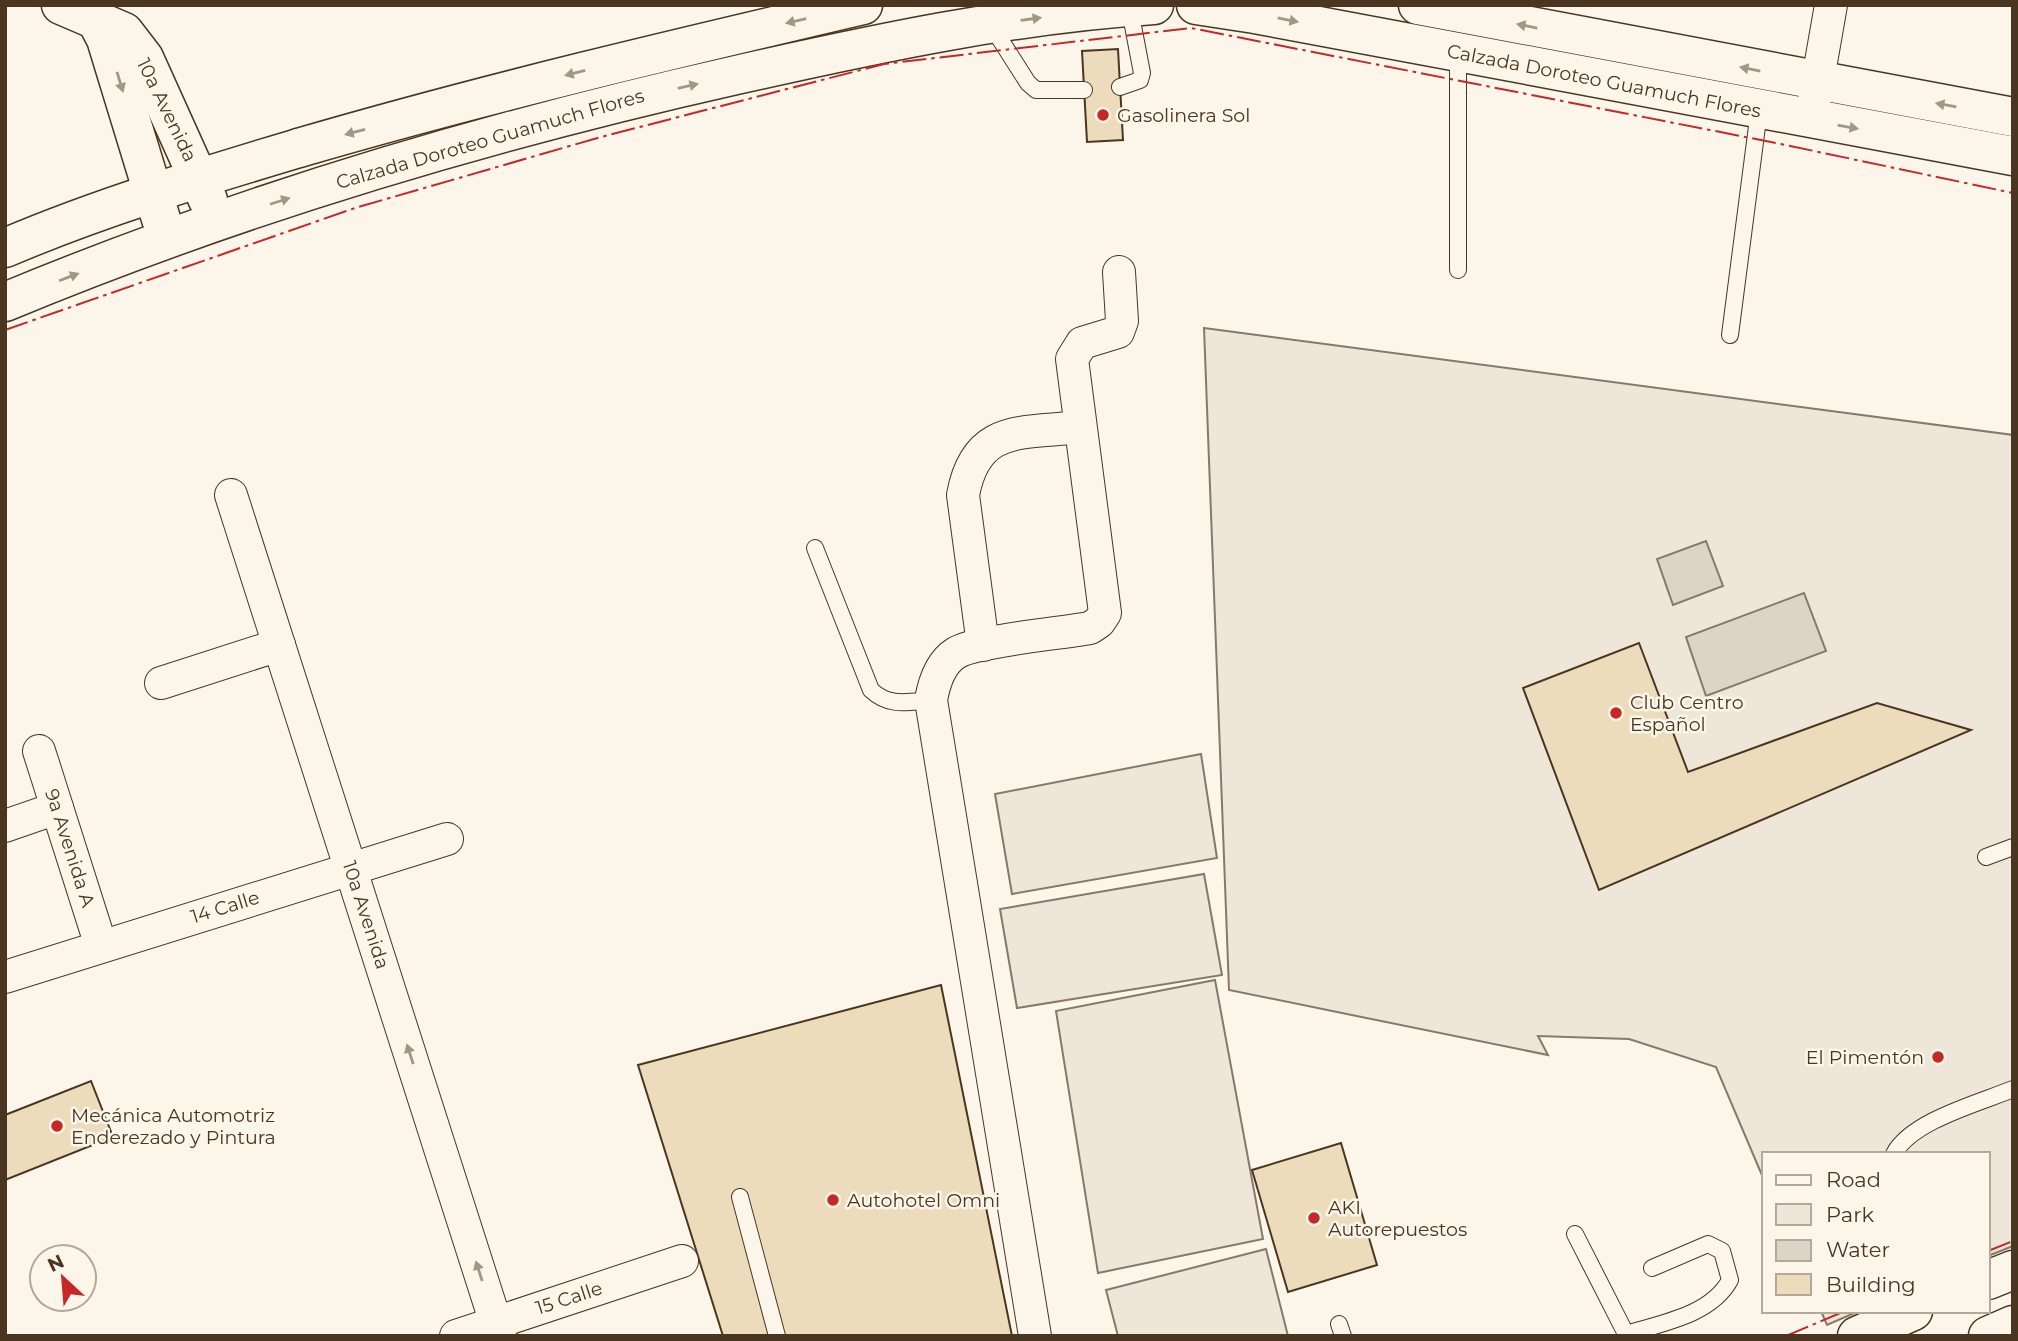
<svg xmlns="http://www.w3.org/2000/svg" width="2018" height="1341" viewBox="0 0 2018 1341" font-family="Montserrat,sans-serif">
  <style>
    .green { fill: #ede6d9; stroke: #887966; stroke-width: 2 }
    .water { fill: #dcd4c6; stroke: #887966; stroke-width: 2 }
    .building { fill: #ecdcbc; stroke: #4a3520; stroke-width: 2 }
    .lines { fill: none; stroke-linecap: round; stroke-linejoin: round }
    .lane-casing { stroke: #4a3520; stroke-width: 18 }
    .street-casing { stroke: #4a3520; stroke-width: 34 }
    .secondary-casing { stroke: #4a3520; stroke-width: 41 }
    .highway-casing { stroke: #4a3520; stroke-width: 41 }
    .lane { stroke: #fbf6e9; stroke-width: 16 }
    .street { stroke: #fbf6e9; stroke-width: 32 }
    .secondary { stroke: #fbf6e9; stroke-width: 38 }
    .highway { stroke: #fbf6e9; stroke-width: 38 }
    .power { stroke: #c62828; stroke-width: 2; stroke-dasharray: 24 5 3.5 5; stroke-linecap: butt }
    .oneway { fill: #a29684 }
    .poi-dot { fill: #c62828; stroke: #fbf6e9; stroke-width: 2.5 }
    .labels { text-anchor: middle; dominant-baseline: central; stroke-width: 5; stroke-linejoin: round; paint-order: stroke }
    .street-label { font-size: 19px; fill: #4a3520; stroke: #fbf6e9 }
    .poi-label { font-size: 19px; fill: #4a3520; stroke: #fbf6e9; text-anchor: start }
  </style>
  <rect width="100%" height="100%" fill="#fbf6e9"/>
  <g class="green">
    <polygon points="1204,328 2013,435 2013,1246 1988,1256 1988,1154 1764,1154 1764,1180 1716,1067 1629,1039 1538,1036 1548,1055 1229,990"/>
    <polygon points="1201,754 1217,858 1012,894 995,794"/>
    <polygon points="1204,874 1222,975 1017,1008 1000,909"/>
    <polygon points="1215,980 1263,1239 1098,1273 1056,1011"/>
    <polygon points="1266,1249 1288,1336 1118,1336 1106,1290"/>
    <polygon points="1821,1311 1859,1311 1827,1325"/>
  </g>
  <g class="water">
    <polygon points="1706,541 1723,586 1673,605 1657,559"/>
    <polygon points="1804,593 1826,651 1706,696 1686,637"/>
  </g>
  <g class="building">
    <polygon points="1118,49 1123,140 1087,142 1082,51"/>
    <polygon points="1639,643 1688,772 1877,703 1971,730 1599,890 1523,688"/>
    <polygon points="941,985 1012,1336 723,1336 638,1065"/>
    <polygon points="91,1081 113,1137 5,1180 5,1115"/>
    <polygon points="1341,1143 1377,1265 1288,1292 1252,1170"/>
  </g>
  <g class="lines">
    <defs>
      <g id="lane">
        <polyline points="991,25 1028,83 1036,90 1084,90"/>
        <polyline points="1120,87 1140,80 1142,73 1129,5"/>
        <polyline points="1458,270 1458,53"/>
        <polyline points="1730,335 1759,111"/>
        <path d="M815,548L871,690C889,707 907,702 931,700"/>
        <polyline points="1986,857 2013,847"/>
        <path d="M1894,1154C1911,1121 1979,1103 2013,1089"/>
        <polyline points="740,1197 777,1336"/>
        <path d="M1575,1234L1626,1334C1662,1323 1711,1315 1730,1280L1722,1251L1708,1244L1652,1268"/>
        <polyline points="1339,1324 1343,1336"/>
      </g>
      <g id="street">
        <polyline points="1814,102 1831,5"/>
        <polyline points="231,495 500,1336"/>
        <path d="M983,645L963,495C976,424 1021,434 1080,427"/>
        <polyline points="161,683 279,645"/>
        <polyline points="39,751 101,946"/>
        <polyline points="5,826 57,808"/>
        <polyline points="5,977 447,839"/>
        <polyline points="456,1336 682,1261"/>
        <path d="M1035,1336L931,700C934,683 940,663 956,653C975,641 1063,633 1090,628L1099,622L1105,613L1072,359L1082,343L1118,332L1122,321L1119,272"/>
      </g>
      <g id="secondary">
        <polyline points="61,5 124,32 144,58 208,200"/>
        <polyline points="1196,5 1255,14 2013,156"/>
        <polyline points="1418,5 2013,117"/>
        <polyline points="95,18 106,39 161,219"/>
        <path d="M5,248C101,207 202,177 302,147C487,93 675,49 863,5"/>
        <path d="M5,302C241,204 487,131 736,75C874,44 1013,14 1154,5"/>
      </g>
      <g id="highway">
        <polyline points="1988,1280 2013,1270"/>
        <polyline points="1857,1336 1913,1311"/>
        <polyline points="1988,1336 2013,1325"/>
      </g>
    </defs>
    <use href="#lane" class="lane-casing"/>
    <use href="#street" class="street-casing"/>
    <use href="#secondary" class="secondary-casing"/>
    <use href="#highway" class="highway-casing"/>
    <use href="#lane" class="lane"/>
    <use href="#street" class="street"/>
    <use href="#secondary" class="secondary"/>
    <use href="#highway" class="highway"/>
    <g class="power">
      <polyline points="5,330 355,208 601,137 884,64 1191,28 1781,144 2013,193"/>
      <polyline points="1988,1251 2013,1241"/>
      <polyline points="1786,1336 1845,1311"/>
    </g>
  </g>
  <defs><path id="oneway-solid" d="M-6-.8H1V-3.2L6.5 0L1 3.2V.8H-6Z" transform="scale(1.75)"/></defs>
  <g class="oneway">
    <use href="#oneway-solid" transform="translate(1031 19) rotate(-8)"/>
    <use href="#oneway-solid" transform="translate(1288 20) rotate(11)"/>
    <use href="#oneway-solid" transform="translate(796 21) rotate(167)"/>
    <use href="#oneway-solid" transform="translate(1527 26) rotate(-169)"/>
    <use href="#oneway-solid" transform="translate(1750 69) rotate(-169)"/>
    <use href="#oneway-solid" transform="translate(575 73) rotate(166)"/>
    <use href="#oneway-solid" transform="translate(120 82) rotate(73)"/>
    <use href="#oneway-solid" transform="translate(688 86) rotate(-13)"/>
    <use href="#oneway-solid" transform="translate(1946 105) rotate(-170)"/>
    <use href="#oneway-solid" transform="translate(1848 127) rotate(10)"/>
    <use href="#oneway-solid" transform="translate(355 132) rotate(165)"/>
    <use href="#oneway-solid" transform="translate(280 201) rotate(-18)"/>
    <use href="#oneway-solid" transform="translate(69 277) rotate(-21)"/>
    <use href="#oneway-solid" transform="translate(410 1054) rotate(-108)"/>
    <use href="#oneway-solid" transform="translate(479 1271) rotate(-108)"/>
  </g>
  <g class="poi-dot">
    <circle cx="1103" cy="115" r="7"/>
    <circle cx="1616" cy="713" r="7"/>
    <circle cx="1938" cy="1057" r="7"/>
    <circle cx="57" cy="1126" r="7"/>
    <circle cx="833" cy="1200" r="7"/>
    <circle cx="1314" cy="1218" r="7"/>
  </g>
  <g class="labels">
    <g class="street-label">
      <text transform="translate(1604 81) rotate(11)">Calzada Doroteo Guamuch Flores</text>
      <text transform="translate(167 110) rotate(64)">10a Avenida</text>
      <text transform="translate(490 139) rotate(-16)">Calzada Doroteo Guamuch Flores</text>
      <text transform="translate(70 848) rotate(72)">9a Avenida A</text>
      <text transform="translate(225 907) rotate(-17)">14 Calle</text>
      <text transform="translate(366 915) rotate(72)">10a Avenida</text>
      <text transform="translate(569 1298) rotate(-18)">15 Calle</text>
    </g>
    <g class="poi-label">
      <text x="1117" y="115">Gasolinera Sol</text>
      <text x="1630" y="702">Club Centro<tspan x="1630" dy="22">Español</tspan></text>
      <text x="1924" y="1057" text-anchor="end">El Pimentón</text>
      <text x="71" y="1115">Mecánica Automotriz<tspan x="71" dy="22">Enderezado y Pintura</tspan></text>
      <text x="847" y="1200">Autohotel Omni</text>
      <text x="1328" y="1207">AKI<tspan x="1328" dy="22">Autorepuestos</tspan></text>
    </g>
  </g>
  <rect width="2018" height="1341" fill="none" stroke="#4a3520" stroke-width="14"/>
  <rect x="1762" y="1152" width="228" height="161" fill="#fbf6e9" stroke="#b4a999" stroke-width="2"/>
  <rect x="1776" y="1175" width="35" height="10" fill="#fbf6e9" stroke="#b4a999" stroke-width="2"/>
  <text x="1826" y="1187" font-size="21" fill="#4a3520">Road</text>
  <rect x="1776" y="1204" width="35" height="21" fill="#ede6d9" stroke="#b4a999" stroke-width="2"/>
  <text x="1826" y="1222" font-size="21" fill="#4a3520">Park</text>
  <rect x="1776" y="1240" width="35" height="21" fill="#dcd4c6" stroke="#b4a999" stroke-width="2"/>
  <text x="1826" y="1257" font-size="21" fill="#4a3520">Water</text>
  <rect x="1776" y="1274" width="35" height="21" fill="#ecdcbc" stroke="#b4a999" stroke-width="2"/>
  <text x="1826" y="1292" font-size="21" fill="#4a3520">Building</text>
  <g transform="translate(63 1278) rotate(334)"><circle r="33" fill="#fbf6e9" stroke="#b4a999" stroke-width="2"/>
  <path d="M0-5L12 26L0 18L-12 26Z" fill="#c62828"/>
  <text y="-10" font-size="19" font-weight="bold" text-anchor="middle" fill="#4a3520">N</text>
  </g>
</svg>
